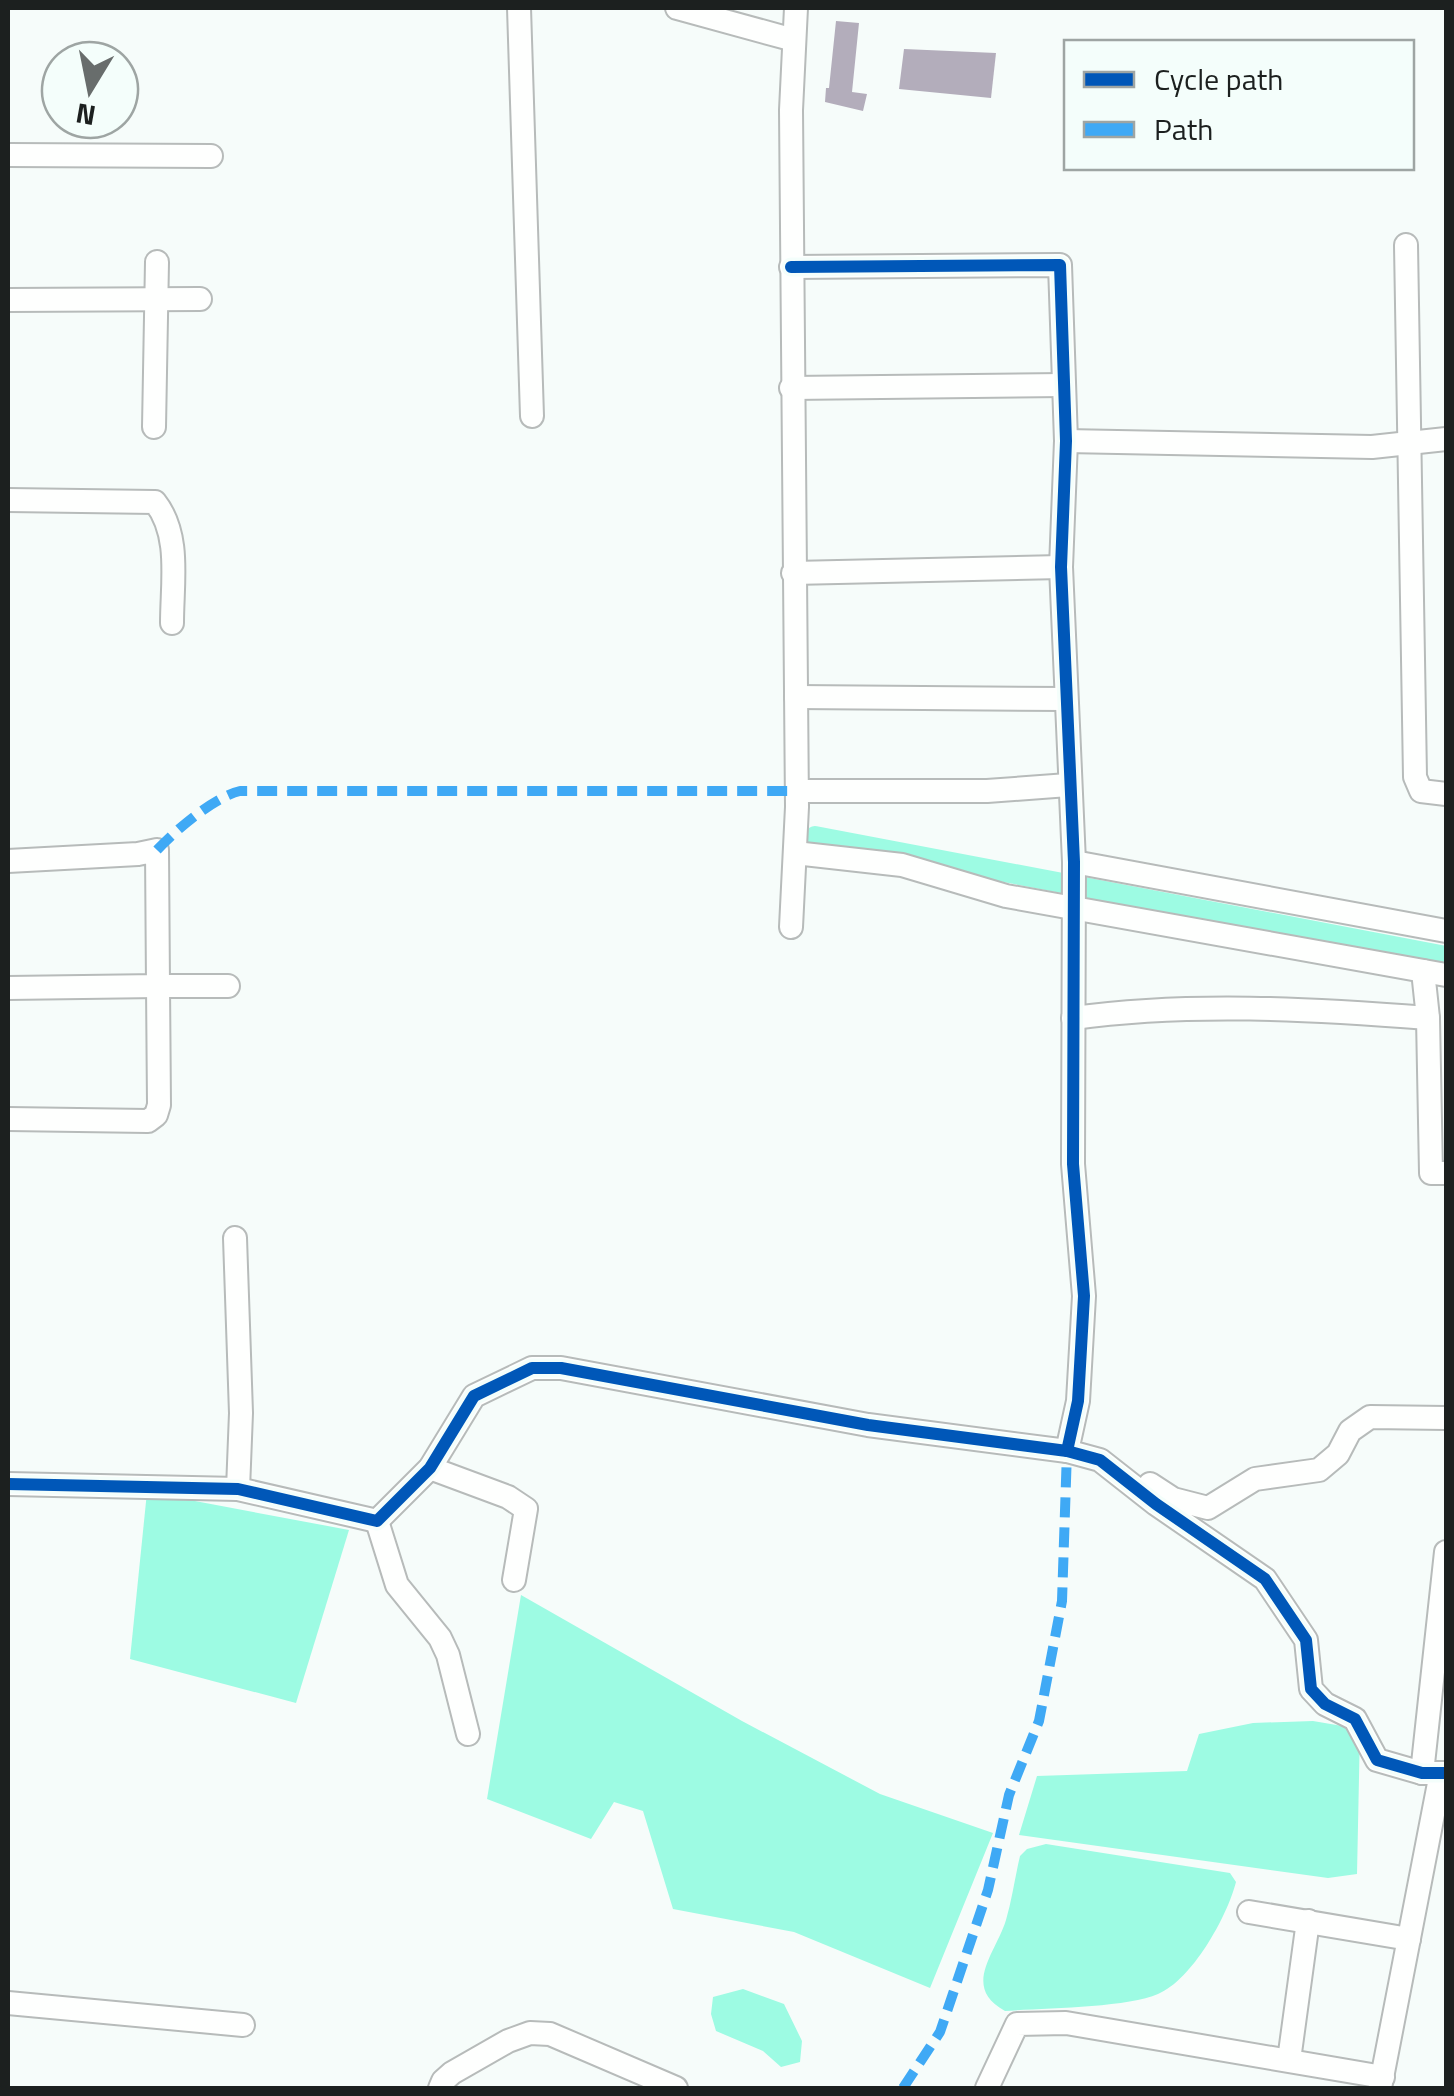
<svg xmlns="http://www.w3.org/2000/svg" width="1454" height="2096" viewBox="0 0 1454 2096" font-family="'Titillium Web',sans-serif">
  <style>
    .water { fill: #9dfbe3 }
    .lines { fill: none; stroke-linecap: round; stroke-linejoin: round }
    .canal { stroke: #9dfbe3; stroke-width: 20 }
    .building { fill: #b3adbb }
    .minor-casing { stroke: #b7bbba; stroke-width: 26 }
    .minor { stroke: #fefffe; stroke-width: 22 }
    .quiet { stroke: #3fa9f5; stroke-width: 10; stroke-dasharray: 20 10; stroke-linecap: butt }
    .cycleway-casing { stroke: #f4fefb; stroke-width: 19 }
    .cycleway { stroke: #0057b8; stroke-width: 12 }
  </style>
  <rect width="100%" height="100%" fill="#f6fcfa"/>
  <g class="water">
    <polygon points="147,1492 349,1530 296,1703 130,1659"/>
    <polygon points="521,1595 742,1721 880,1794 993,1833 930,1988 794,1932 673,1909 643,1811 614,1802 591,1839 487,1799"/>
    <polygon points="1313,1721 1360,1729 1357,1874 1328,1878 1019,1835 1037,1776 1187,1771 1199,1734 1253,1723"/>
    <path d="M1046,1844L1230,1873L1236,1882C1227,1917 1192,1980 1158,1994C1127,2008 1042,2008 1005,2011C961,1987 996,1953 1006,1920C1012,1899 1015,1877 1020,1856L1027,1849Z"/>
    <polygon points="743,1989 784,2004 802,2041 800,2062 781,2067 763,2051 716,2031 711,2014 713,1997"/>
  </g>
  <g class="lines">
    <polyline class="canal" points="815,836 1446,956"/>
  </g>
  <g class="building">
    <polygon points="836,21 859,23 852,92 867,94 863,111 825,102 826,88 829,88"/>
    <polygon points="904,49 996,53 991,98 899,89"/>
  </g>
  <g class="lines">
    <defs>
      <g id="minor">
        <polyline points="519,8 532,416"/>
        <polyline points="677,8 794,40"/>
        <polyline points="8,155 211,156"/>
        <polyline points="1406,245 1415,777 1421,791 1446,794"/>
        <polyline points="791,267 1060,265 1066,441 1061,567 1074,862 1073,1164 1084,1296 1078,1401 1067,1451 1100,1460 1156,1504 1265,1579 1306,1640 1311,1689 1325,1704 1355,1719 1377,1760 1422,1773 1446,1773"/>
        <polyline points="8,300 200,299"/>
        <polyline points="791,388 1064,385"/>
        <polyline points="154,427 157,262"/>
        <polyline points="1066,441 1372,447 1446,439"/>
        <path d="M8,500L155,502C181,535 172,582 172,623"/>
        <polyline points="793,573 1061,567"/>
        <polyline points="796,697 1066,699"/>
        <polyline points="796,791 987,791 1068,785"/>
        <polyline points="795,853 902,865 1006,896 1446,975"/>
        <polyline points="8,861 138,854 157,850 158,986 8,988"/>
        <polyline points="1074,862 1446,931"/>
        <polyline points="791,927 797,807 791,110 796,8"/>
        <polyline points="1423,971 1428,1018 1431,1173 1446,1173"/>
        <path d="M1073,1018C1191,1002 1309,1009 1428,1018"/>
        <polyline points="8,1119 148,1121 156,1115 159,1105 158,986 228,986"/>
        <polyline points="235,1238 241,1413 238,1489"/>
        <polyline points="430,1468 508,1497 526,1509 514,1580"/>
        <polyline points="8,1484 238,1489 377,1521"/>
        <polyline points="1150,1484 1173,1499 1208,1508 1255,1479 1319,1470 1338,1454 1350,1431 1370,1417 1446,1418"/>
        <polyline points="377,1521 430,1468 474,1396 532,1368 561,1368 868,1425 1067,1451"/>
        <polyline points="377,1521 397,1585 440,1638 448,1655 468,1734"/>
        <polyline points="1422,1773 1446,1552"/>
        <polyline points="1249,1912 1409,1939"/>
        <polyline points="8,2003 243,2025"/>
        <polyline points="1289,2060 1308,1921"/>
        <polyline points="440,2088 443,2081 452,2073 508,2041 530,2033 550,2034 676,2088"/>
        <polyline points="987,2088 1017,2024 1066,2023 1383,2077"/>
        <polyline points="1380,2088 1441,1773"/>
      </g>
    </defs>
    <use href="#minor" class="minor-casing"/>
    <use href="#minor" class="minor"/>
    <g class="quiet">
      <path d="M157,850C176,830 214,797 240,791H796"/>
      <polyline points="903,2088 940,2032 988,1890 1009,1795 1039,1721 1062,1601 1067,1451"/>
    </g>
    <defs>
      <g id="cycleway">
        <polyline points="791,267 1060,265 1066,441 1061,567 1074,862 1073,1164 1084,1296 1078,1401 1067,1451 1100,1460 1156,1504 1265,1579 1306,1640 1311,1689 1325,1704 1355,1719 1377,1760 1422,1773 1446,1773"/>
        <polyline points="8,1484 238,1489 377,1521 430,1468 474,1396 532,1368 561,1368 868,1425 1067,1451"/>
      </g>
    </defs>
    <use href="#cycleway" class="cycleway-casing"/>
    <use href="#cycleway" class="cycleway"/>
  </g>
  <rect width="1454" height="2096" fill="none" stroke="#1c201f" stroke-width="20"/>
  <rect x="1064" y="40" width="350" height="130" fill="#f4fefb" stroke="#9ea5a3" stroke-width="2.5"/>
  <rect x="1084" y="72" width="50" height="15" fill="#0057b8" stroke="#9ea5a3" stroke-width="2.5"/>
  <text x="1154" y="90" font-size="30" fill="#1c201f">Cycle path</text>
  <rect x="1084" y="122" width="50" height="15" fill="#3fa9f5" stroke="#9ea5a3" stroke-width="2.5"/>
  <text x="1154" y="140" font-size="30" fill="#1c201f">Path</text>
  <g transform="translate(90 90) rotate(190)"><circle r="48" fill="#f4fefb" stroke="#9ea5a3" stroke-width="2.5"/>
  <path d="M0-8L18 38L0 25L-18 38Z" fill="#686d6c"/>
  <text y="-15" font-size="28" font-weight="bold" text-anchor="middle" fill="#1c201f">N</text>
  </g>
</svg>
